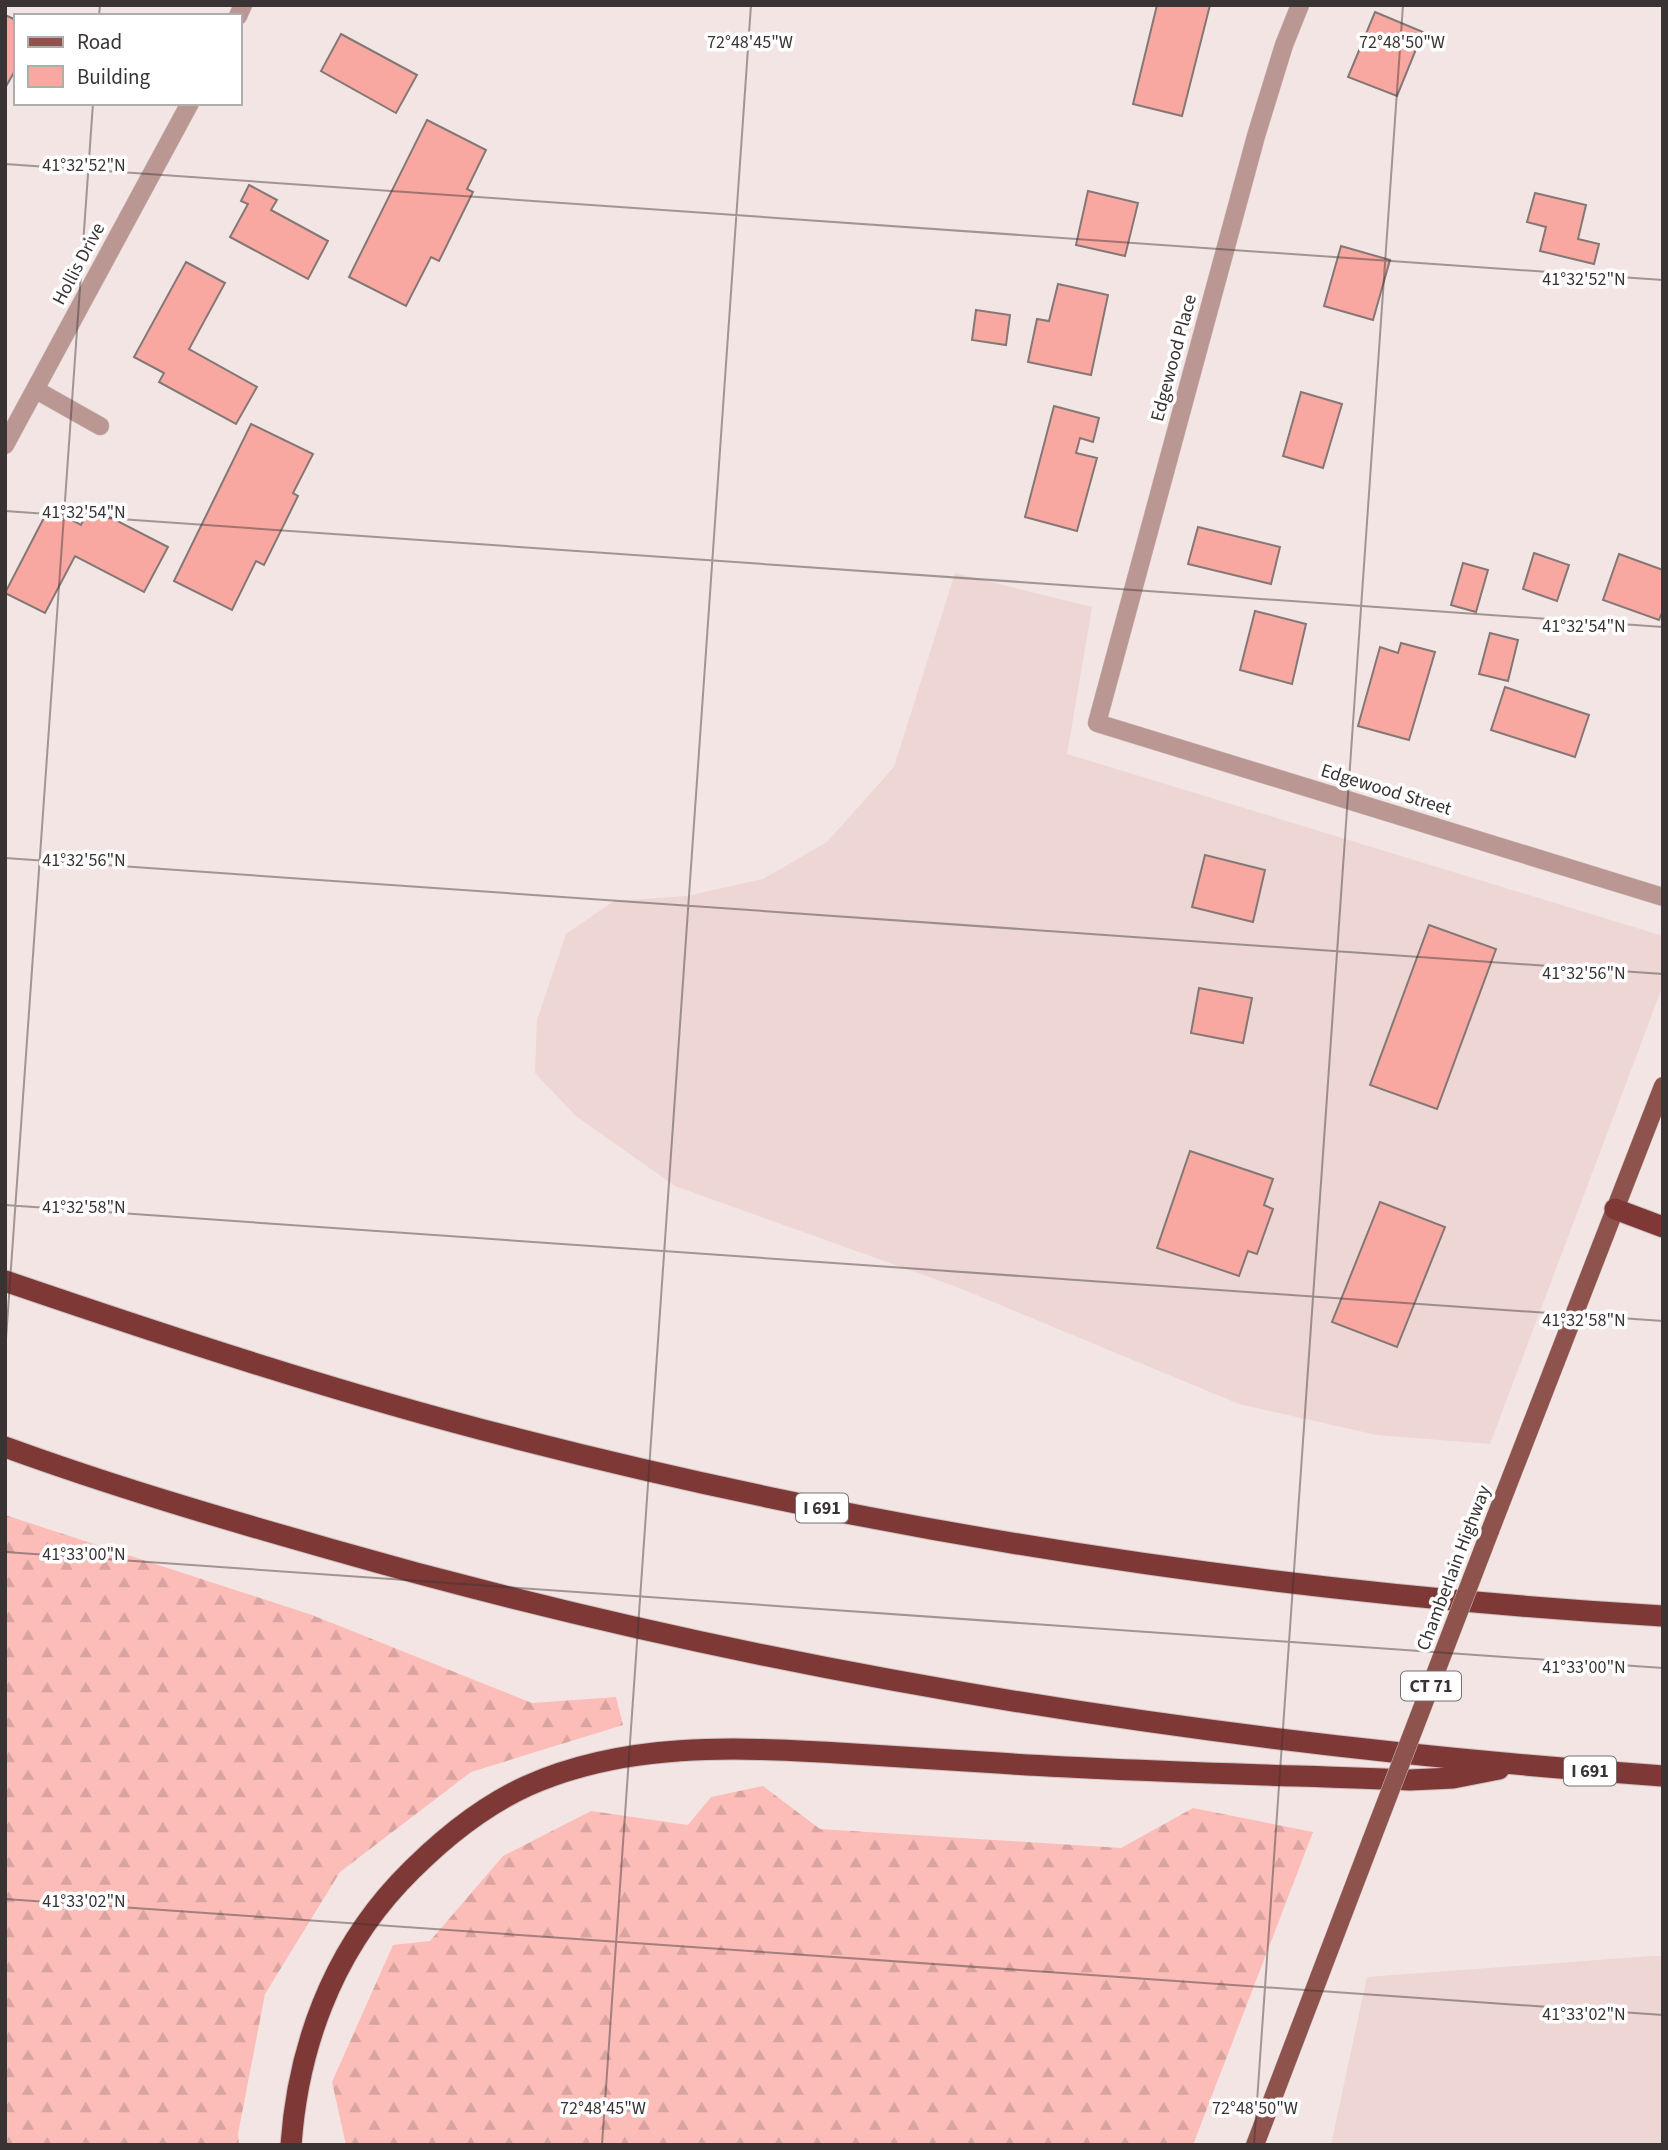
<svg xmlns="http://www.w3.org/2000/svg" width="1668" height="2150" viewBox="0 0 1668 2150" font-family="'Source Sans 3',sans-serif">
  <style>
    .built { fill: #edd6d4 }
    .forest { fill: url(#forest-firs) }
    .building { fill: #f8a8a1; stroke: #847876; stroke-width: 2 }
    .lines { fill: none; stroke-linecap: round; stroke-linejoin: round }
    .minor-casing { stroke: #cec1c0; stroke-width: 19 }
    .primary-casing { stroke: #cec1c0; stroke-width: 19 }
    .motorway-casing { stroke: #cec1c0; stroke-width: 23 }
    .minor { stroke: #bb9794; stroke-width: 18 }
    .primary { stroke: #8f534e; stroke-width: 18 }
    .motorway { stroke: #7e3936; stroke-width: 21 }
    .primary-bridge-casing { stroke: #cec1c0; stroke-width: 19; stroke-linecap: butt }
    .primary-bridge { stroke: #8f534e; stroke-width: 18 }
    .ticks { fill: none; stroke: #393333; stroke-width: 2; stroke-opacity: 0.45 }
    .labels { text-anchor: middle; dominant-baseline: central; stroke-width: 7; stroke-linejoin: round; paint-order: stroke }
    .shield { fill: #fff; stroke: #747070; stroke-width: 2 }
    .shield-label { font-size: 18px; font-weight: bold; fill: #393333 }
    .street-label { font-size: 19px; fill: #393333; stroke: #fff }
    .ticks-label { font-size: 18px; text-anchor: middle; fill: #393333; stroke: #fff; stroke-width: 7; stroke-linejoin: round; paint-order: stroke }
  </style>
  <defs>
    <pattern id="forest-firs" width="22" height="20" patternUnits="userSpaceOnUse" patternTransform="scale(1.75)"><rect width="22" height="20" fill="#fcbdb8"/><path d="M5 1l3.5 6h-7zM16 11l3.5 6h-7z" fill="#d9a39f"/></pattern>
  </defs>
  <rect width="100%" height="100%" fill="#f3e5e3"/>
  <g class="built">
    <polygon points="955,573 1092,607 1067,754 1663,936 1663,985 1490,1444 1377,1435 1239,1404 957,1287 675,1186 576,1116 535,1073 537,1020 566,934 614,901 687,896 763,879 827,842 894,767"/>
    <polygon points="1652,1956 1663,1956 1663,2145 1331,2145 1367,1977"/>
  </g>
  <g class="forest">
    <polygon points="5,1515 312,1615 532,1703 616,1697 623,1725 471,1772 340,1872 265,1994 238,2134 239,2145 5,2145"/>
    <polygon points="763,1786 820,1829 1121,1848 1193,1808 1313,1832 1193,2145 346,2145 332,2082 393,1945 430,1941 503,1856 591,1811 688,1825 711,1797"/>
  </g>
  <g class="building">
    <polygon points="1157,5 1210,5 1182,116 1133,104"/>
    <polygon points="1375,12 1423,32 1397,96 1348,77"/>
    <polygon points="5,15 16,20 16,69 5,88"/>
    <polygon points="341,34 417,75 396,113 321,71"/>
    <polygon points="427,120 486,150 467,189 473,192 439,261 431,257 406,306 349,277"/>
    <polygon points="249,185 277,200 271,210 328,241 308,279 230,237 248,204 241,201"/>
    <polygon points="1088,191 1138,203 1125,256 1076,245"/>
    <polygon points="1535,193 1586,205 1578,239 1599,244 1594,264 1540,251 1546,227 1527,222"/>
    <polygon points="1341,246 1390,260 1373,320 1324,306"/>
    <polygon points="186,262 225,283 189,349 257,387 236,424 159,382 164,373 134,357"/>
    <polygon points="1058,284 1108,295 1091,375 1028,362 1037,319 1049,321"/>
    <polygon points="976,310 1010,315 1006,345 972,340"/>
    <polygon points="1301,392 1342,404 1323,468 1283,456"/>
    <polygon points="1054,406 1099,418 1093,442 1080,438 1076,453 1097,458 1077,531 1025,517"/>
    <polygon points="251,424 313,454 293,493 298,496 264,565 256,561 232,610 174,581"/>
    <polygon points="90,507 168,547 144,592 75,556 45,613 5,593 49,508 81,525"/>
    <polygon points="1198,527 1280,547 1271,584 1188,564"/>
    <polygon points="1534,553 1569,565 1557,601 1523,589"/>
    <polygon points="1619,554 1663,570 1663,610 1659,620 1603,600"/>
    <polygon points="1463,563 1488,570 1476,612 1451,605"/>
    <polygon points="1255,611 1306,624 1292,684 1240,670"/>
    <polygon points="1490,633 1518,640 1508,681 1479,674"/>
    <polygon points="1401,643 1435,652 1409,740 1358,726 1380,647 1398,653"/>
    <polygon points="1505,687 1589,715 1575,757 1491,730"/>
    <polygon points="1205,855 1265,870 1253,922 1192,907"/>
    <polygon points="1429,925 1496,949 1437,1109 1370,1085"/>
    <polygon points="1199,988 1252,998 1243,1043 1191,1033"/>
    <polygon points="1190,1151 1273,1179 1264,1205 1273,1209 1257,1254 1248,1251 1239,1276 1157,1248"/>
    <polygon points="1380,1202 1445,1227 1397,1347 1332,1322"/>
  </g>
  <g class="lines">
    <defs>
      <g id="minor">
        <polyline points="1300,5 1284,45 1256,136 1097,723 1663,897"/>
        <polyline points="238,16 243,5"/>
        <polyline points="36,390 100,426"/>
        <polyline points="5,445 190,103"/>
      </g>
      <g id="primary">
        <polyline points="1490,1531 1663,1086"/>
        <polyline points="1255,2145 1371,1841"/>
      </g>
      <g id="motorway">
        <polyline points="1615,1209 1663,1227"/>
        <path d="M5,1281C175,1339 345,1395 518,1439C893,1535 1277,1593 1663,1616"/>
        <path d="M5,1447C112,1486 221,1518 330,1549C765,1674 1212,1744 1663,1776"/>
        <path d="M291,2145C298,2047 332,1955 399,1883C436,1844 479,1808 527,1786C625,1742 734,1747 838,1753C897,1757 955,1760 1013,1764C1145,1772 1277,1775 1410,1780L1453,1778L1499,1769"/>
      </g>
    </defs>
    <use href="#minor" class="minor-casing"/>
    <use href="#primary" class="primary-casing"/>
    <use href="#motorway" class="motorway-casing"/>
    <use href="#minor" class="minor"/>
    <use href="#primary" class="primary"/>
    <use href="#motorway" class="motorway"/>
    <defs>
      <polyline id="primary-bridge" points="1371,1841 1490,1531"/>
    </defs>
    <use href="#primary-bridge" class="primary-bridge-casing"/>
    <use href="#primary-bridge" class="primary-bridge"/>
  </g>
  <path class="ticks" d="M99,16L100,5M5,164L1663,280M5,511L1663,627M5,858L1663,974M5,1205L1663,1321M5,1353L93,103M5,1552L1663,1668M5,1899L1663,2015M602,2145L751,5M1254,2145L1403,5"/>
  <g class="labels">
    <g class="shield">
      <rect x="796" y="1493.5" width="52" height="29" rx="5"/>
      <rect x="1401" y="1671.5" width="60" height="29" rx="5"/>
      <rect x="1564" y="1756.5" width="52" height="29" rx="5"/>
    </g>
    <g class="shield-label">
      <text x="822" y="1508">I 691</text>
      <text x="1431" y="1686">CT 71</text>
      <text x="1590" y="1771">I 691</text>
    </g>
    <g class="street-label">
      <text transform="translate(79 264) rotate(-62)">Hollis Drive</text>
      <text transform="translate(1174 358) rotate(-75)">Edgewood Place</text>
      <text transform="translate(1386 790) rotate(17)">Edgewood Street</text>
      <text transform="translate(1454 1568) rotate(-69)">Chamberlain Highway</text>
    </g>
  </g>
  <g class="ticks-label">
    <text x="750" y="48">72°48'45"W</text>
    <text x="1402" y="48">72°48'50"W</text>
    <text x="84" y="171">41°32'52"N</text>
    <text x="1584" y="285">41°32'52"N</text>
    <text x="84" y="518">41°32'54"N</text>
    <text x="1584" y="632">41°32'54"N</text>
    <text x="84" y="866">41°32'56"N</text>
    <text x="1584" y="979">41°32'56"N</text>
    <text x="84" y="1213">41°32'58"N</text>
    <text x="1584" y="1326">41°32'58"N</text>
    <text x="84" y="1560">41°33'00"N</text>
    <text x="1584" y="1673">41°33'00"N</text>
    <text x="84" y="1907">41°33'02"N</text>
    <text x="1584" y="2020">41°33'02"N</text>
    <text x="603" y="2114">72°48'45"W</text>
    <text x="1255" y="2114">72°48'50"W</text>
  </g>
  <rect width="1668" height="2150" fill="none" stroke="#393333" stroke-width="14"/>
  <rect x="14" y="14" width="228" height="91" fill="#ffffff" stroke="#b0adad" stroke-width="2"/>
  <rect x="28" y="37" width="35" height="10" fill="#8f534e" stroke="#b0adad" stroke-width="2"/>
  <text x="77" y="49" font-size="21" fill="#393333">Road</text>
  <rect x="28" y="66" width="35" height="21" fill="#f8a8a1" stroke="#b0adad" stroke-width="2"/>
  <text x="77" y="84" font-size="21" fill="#393333">Building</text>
</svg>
